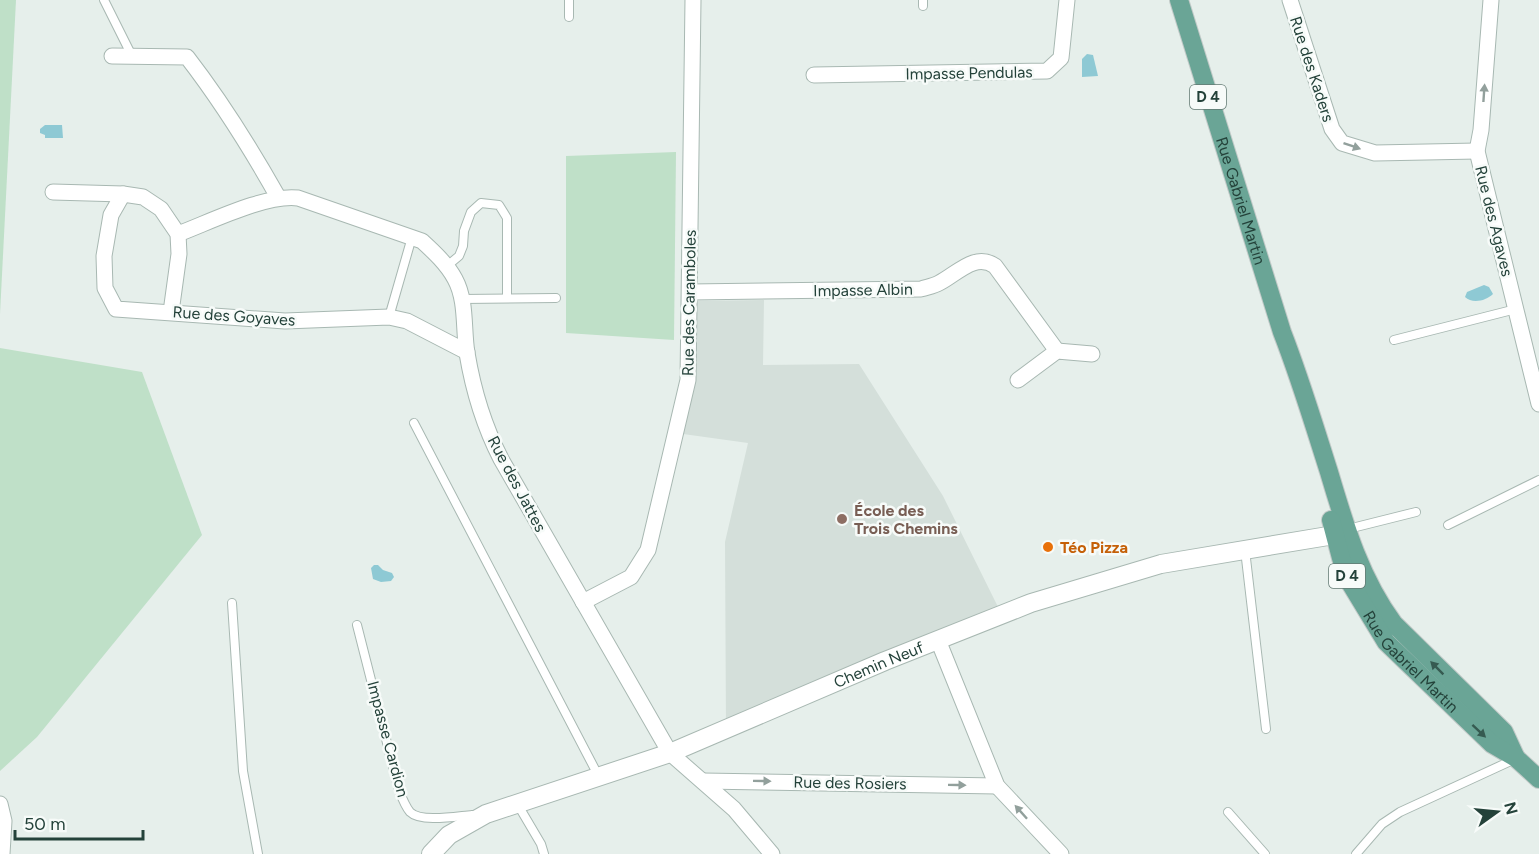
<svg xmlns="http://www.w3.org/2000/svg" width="1539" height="854" viewBox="0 0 1539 854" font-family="Figtree,sans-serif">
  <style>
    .built { fill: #d4dfda }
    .green { fill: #bfe0c8 }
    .water { fill: #8ec9d4 }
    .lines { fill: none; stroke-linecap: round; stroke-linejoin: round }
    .service-casing { stroke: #a8b8b2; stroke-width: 10 }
    .minor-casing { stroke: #a8b8b2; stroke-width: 17 }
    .tertiary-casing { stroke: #a8b8b2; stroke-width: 20 }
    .primary-casing { stroke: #c2cac8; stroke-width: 20 }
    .service { stroke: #fff; stroke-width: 8 }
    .minor { stroke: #fff; stroke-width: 15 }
    .tertiary { stroke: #fff; stroke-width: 18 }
    .primary { stroke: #6aa596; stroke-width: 18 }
    .oneway { fill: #92a09c }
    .oneway2 { fill: #365b51 }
    .education-dot { fill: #8d6e63; stroke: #f7fbf9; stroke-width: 2 }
    .food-dot { fill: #e8710a; stroke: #f7fbf9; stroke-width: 2 }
    .labels { text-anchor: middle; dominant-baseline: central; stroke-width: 5; stroke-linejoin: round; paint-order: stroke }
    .shield { fill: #f7fbf9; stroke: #637a73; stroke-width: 1.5 }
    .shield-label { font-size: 15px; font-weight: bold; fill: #24423a }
    .street-label { font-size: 16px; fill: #24423a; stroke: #f7fbf9 }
    .education-label { font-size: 16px; font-weight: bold; fill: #785e54; stroke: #f7fbf9; text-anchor: start }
    .food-label { font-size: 16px; font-weight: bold; fill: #c56008; stroke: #f7fbf9; text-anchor: start }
  </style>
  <rect width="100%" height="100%" fill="#e6efeb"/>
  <polygon class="built" points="764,300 763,365 859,364 943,496 1002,615 726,730 725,542 748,443 676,433 690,301"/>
  <g class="green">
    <polygon points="0,0 16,0 0,314"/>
    <polygon points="676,152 674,340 566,333 566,156"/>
    <polygon points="0,348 142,372 202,535 37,737 0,771"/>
  </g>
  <g class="water">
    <polygon points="1087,54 1093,55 1098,76 1082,77 1082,59"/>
    <polygon points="45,125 62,125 63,138 45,138 45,135 40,133 40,129"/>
    <path d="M1484,285L1489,287L1493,294C1486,301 1472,304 1465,297L1467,292Z"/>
    <polygon points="374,565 378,565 383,570 392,573 394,577 391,581 381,582 373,579 371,568"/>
  </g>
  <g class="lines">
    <defs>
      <g id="service">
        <polyline points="104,0 132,56"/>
        <polyline points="923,6 923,0"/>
        <polyline points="569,17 569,0"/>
        <polyline points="447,266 459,256 463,246 464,231 471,212 481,203 499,205 507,218 507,298"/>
        <polyline points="462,299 556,298"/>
        <polyline points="389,317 412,237"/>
        <polyline points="1394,340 1516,309"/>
        <polyline points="414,423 599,777"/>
        <polyline points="1448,525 1539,480"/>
        <polyline points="1348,529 1416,512"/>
        <polyline points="1245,550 1266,729"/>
        <polyline points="232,603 243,771 258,854"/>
        <path d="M357,625L399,790C402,798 405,806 410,812C421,823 458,816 472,815"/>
        <polyline points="518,805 541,844 544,854"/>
        <polyline points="1228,812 1265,854"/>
        <polyline points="1356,854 1382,824 1400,812 1515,759"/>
      </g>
      <g id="minor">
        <polyline points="1290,0 1332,129 1342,143 1375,153 1477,151"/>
        <polyline points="1491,0 1481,130 1477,151 1539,404"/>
        <path d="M112,56L187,57C221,101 251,149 278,197"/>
        <polyline points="814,75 1047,71 1061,58 1067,0"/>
        <polyline points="53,192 123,194 143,197 161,209 178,234 179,254 171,312"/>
        <polyline points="123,194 111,215 104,256 105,288 116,309 285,321 389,317 407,321 467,352"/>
        <path d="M178,234C210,222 266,194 298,198L422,241C434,252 447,264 455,279C467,301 463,329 467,353C473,389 484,426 501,459L670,753L734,809L772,854"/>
        <path d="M690,292L921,289C927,287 934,286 939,283C957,274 975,252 995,266L1057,351"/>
        <polyline points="1018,380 1057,351 1092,354"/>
        <polyline points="583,602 631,577 648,550 688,380 693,0"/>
        <polyline points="938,640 997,786 1061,854"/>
        <polyline points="703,781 997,786"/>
        <polyline points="0,804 4,821 2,854"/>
      </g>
      <g id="tertiary">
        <path id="s1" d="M431,854L449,835L486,814L670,753L885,661L1031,603L1161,564L1328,536L1346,529"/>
      </g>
      <g id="primary">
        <path id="s2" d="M1179,0L1282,332C1300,378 1314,425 1329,472C1345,526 1360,578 1394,624L1504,732L1516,758"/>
        <path id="s3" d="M1331,520L1341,558L1349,581L1386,642L1492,744L1516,758L1539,779"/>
      </g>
    </defs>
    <use href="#service" class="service-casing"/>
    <use href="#minor" class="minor-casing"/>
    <use href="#tertiary" class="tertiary-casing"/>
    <use href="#primary" class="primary-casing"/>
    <use href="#service" class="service"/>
    <use href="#minor" class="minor"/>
    <use href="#tertiary" class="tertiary"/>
    <use href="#primary" class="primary"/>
  </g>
  <defs><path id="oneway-solid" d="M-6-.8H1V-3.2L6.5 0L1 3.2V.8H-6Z" transform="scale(1.5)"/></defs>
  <g class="oneway">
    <use href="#oneway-solid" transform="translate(1484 93) rotate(-86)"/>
    <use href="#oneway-solid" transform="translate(1352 146) rotate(19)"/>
    <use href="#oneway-solid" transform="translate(762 781) rotate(1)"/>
    <use href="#oneway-solid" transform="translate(957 785) rotate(1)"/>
    <use href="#oneway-solid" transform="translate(1021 812) rotate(-132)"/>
  </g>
  <g class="oneway2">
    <use href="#oneway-solid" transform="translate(1437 668) rotate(-135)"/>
    <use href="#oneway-solid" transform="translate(1479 731) rotate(43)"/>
  </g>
  <circle class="education-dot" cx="842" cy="519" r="6"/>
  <circle class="food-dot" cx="1048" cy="547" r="6"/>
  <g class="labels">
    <g class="shield">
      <rect x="1190" y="85" width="36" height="24" rx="4.5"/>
      <rect x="1329" y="564" width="36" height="24" rx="4.5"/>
    </g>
    <g class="shield-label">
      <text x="1208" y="97">D 4</text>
      <text x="1347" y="576">D 4</text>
    </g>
    <g class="street-label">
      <text transform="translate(1312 69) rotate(72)">Rue des Kaders</text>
      <text transform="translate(969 73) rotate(-1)">Impasse Pendulas</text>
      <text stroke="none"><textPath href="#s2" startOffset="210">Rue Gabriel Martin</textPath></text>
      <text transform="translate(1494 221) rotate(76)">Rue des Agaves</text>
      <text transform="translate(863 290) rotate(-1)">Impasse Albin</text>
      <text transform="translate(689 303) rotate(-89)">Rue des Caramboles</text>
      <text transform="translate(234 316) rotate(4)">Rue des Goyaves</text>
      <text transform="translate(517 484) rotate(62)">Rue des Jattes</text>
      <text stroke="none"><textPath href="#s3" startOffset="166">Rue Gabriel Martin</textPath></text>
      <text stroke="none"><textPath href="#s1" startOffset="489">Chemin Neuf</textPath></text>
      <text transform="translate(388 739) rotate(75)">Impasse Cardion</text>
      <text transform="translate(850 783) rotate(1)">Rue des Rosiers</text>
    </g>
    <g class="education-label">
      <text x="854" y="510">École des<tspan x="854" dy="18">Trois Chemins</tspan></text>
    </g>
    <g class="food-label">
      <text x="1060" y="547">Téo Pizza</text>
    </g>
  </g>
  <g transform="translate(1497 812) rotate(75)" stroke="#f7fbf9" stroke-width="4.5" paint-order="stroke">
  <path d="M0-4.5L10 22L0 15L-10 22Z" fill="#24423a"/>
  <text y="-9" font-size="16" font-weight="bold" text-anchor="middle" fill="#24423a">N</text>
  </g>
  <path d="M15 830v9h128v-9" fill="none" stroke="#24423a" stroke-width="3"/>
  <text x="24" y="830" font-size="18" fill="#24423a" stroke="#f7fbf9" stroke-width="4.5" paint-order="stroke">50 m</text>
</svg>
